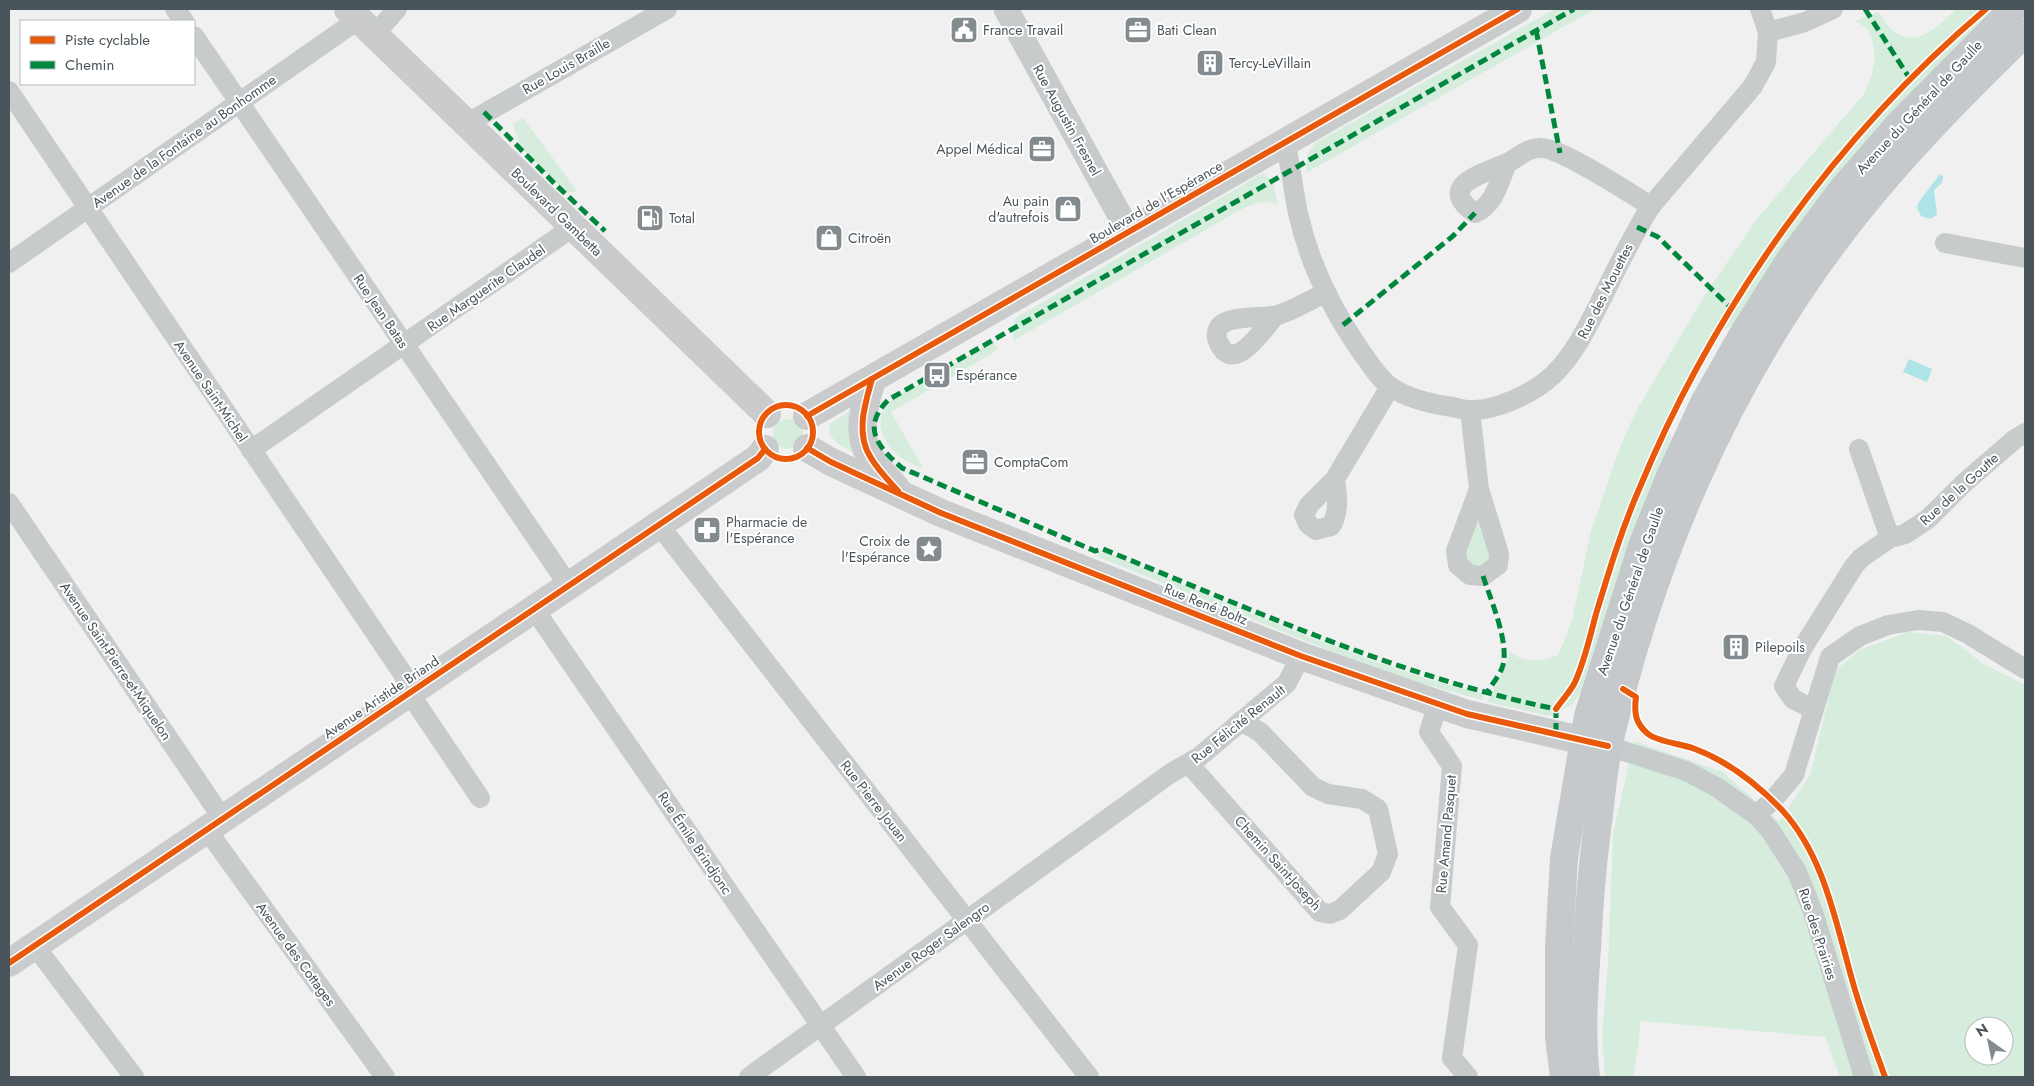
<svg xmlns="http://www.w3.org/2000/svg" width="2034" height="1086" viewBox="0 0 2034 1086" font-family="Jost,sans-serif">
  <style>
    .green { fill: #d6eddd; fill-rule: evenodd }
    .water { fill: #aee3e8 }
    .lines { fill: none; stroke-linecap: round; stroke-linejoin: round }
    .minor { stroke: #c8cbcc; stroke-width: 20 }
    .tertiary { stroke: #c8cbcc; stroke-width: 25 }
    .secondary { stroke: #c9cbcd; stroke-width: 28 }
    .primary { stroke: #c6c9cb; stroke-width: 28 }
    .quiet { stroke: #00873e; stroke-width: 5; stroke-dasharray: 10 5; stroke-linecap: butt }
    .cycleway-casing { stroke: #fff; stroke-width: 9 }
    .cycleway { stroke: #e8590c; stroke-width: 6 }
    .labels { text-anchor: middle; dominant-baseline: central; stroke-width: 4; stroke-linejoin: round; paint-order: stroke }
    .poi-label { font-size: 14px; fill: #49545b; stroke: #fff; text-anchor: start }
    .street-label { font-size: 14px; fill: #49545b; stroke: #fff }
  </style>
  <rect width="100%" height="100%" fill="#f0f0f0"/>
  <g class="green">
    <polygon points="1555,9 1595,9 1306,173 1307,155 1315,143"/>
    <path d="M1956,9H2001L1734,324L1724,330L1670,426L1671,450L1587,683L1573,704L1549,716L1487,702L1506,665L1510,651C1524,665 1540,660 1557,656L1566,637L1573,616L1591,531L1619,450L1636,411L1705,295L1756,220L1864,94C1875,70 1879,52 1867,28L1855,21L1878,12C1882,17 1885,23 1890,28C1914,51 1938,27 1956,9Z"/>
    <polygon points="523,118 577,191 567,193 520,146 513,124"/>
    <path d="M1263,173L1273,182L1278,206C1265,198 1256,203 1242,209L1013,341L1014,319Z"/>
    <path d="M993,341L998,350L891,412L924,470C916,465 907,462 900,457C891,450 885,442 882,432C873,402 907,391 928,379L931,383L946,374L944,370Z"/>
    <polygon points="857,406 860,455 839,445 829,434 830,424"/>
    <circle cx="788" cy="434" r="15"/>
    <path d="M1480,517L1491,562L1481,567L1472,568C1456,553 1470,535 1477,518Z"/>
    <path d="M1104,551C1208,595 1311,641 1418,676C1440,683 1462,688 1484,694L1482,700L1420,683L1360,663L1096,556Z"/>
    <path d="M1908,632L1947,636L1982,663L2025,685V1077H1840L1825,1037L1641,1021L1634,1077H1605L1602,1036L1608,964L1613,834L1634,741L1723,772L1779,822L1810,775L1835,671L1859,650ZM1974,1026H2004V1056H1974Z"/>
  </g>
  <g class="water">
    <polygon points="1940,174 1943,176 1942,183 1934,190 1937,215 1930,219 1921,216 1917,208 1918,203"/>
    <polygon points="1909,359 1932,369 1927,382 1903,372"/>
  </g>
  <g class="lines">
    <g class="minor">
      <polyline points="175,9 184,21"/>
      <polyline points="1768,32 1805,22 1833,9"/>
      <polyline points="375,34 397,9"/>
      <polyline points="194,36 569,586"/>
      <polyline points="9,91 403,674 414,700 480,798"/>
      <polyline points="466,124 667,9"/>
      <path d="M1285,142C1291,166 1293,189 1298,213C1309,263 1331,308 1360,350C1369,362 1378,378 1391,387C1408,399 1432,404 1452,407C1458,408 1464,410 1470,410C1496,411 1534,393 1553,375C1574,355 1588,326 1601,300C1617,268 1632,236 1651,206L1753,86L1766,62L1768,32L1760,9"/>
      <path d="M1507,163C1500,180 1494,206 1475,213C1434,185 1486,173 1507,163C1519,157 1528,147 1542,148C1563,149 1629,193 1651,206"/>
      <polyline points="1945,243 2025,258"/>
      <polyline points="9,263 359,19"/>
      <path d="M1275,316C1265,327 1236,372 1221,347C1217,341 1215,336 1218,329C1224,315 1259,318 1272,316C1285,315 1312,299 1325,293"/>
      <polyline points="1470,410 1479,489 1499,554 1498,565 1483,576 1470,575 1458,565 1456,551 1479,489"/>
      <polyline points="1859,449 1890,538"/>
      <polyline points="251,450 573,227"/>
      <path d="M1335,479C1337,494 1340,512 1331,526L1316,530L1308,524L1304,515L1309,505L1335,479L1390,387"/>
      <polyline points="9,503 223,819"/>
      <polyline points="659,525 1089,1077"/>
      <polyline points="534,609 856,1077"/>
      <polyline points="1438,704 1429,732 1452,766 1440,907 1468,945 1452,1058 1468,1077"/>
      <polyline points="1813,709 1793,699 1784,686 1802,649 1854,566 1861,558 1890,538 1905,534 1928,519 1964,483 2015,439 2025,433"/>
      <polyline points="1608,746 1686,771 1718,788 1756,815 1770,830 1797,872 1813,912 1864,1077"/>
      <polyline points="1189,764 1320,912 1330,914 1340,910 1381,872 1388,854 1378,809 1362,799 1328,794 1313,787 1260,732 1241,721"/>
      <polyline points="1756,815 1772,801 1794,775 1830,657 1860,636 1888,625 1918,620 1943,622 1968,634 2025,669"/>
      <polyline points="207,830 385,1077"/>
      <polyline points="35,946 134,1077"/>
      <polyline points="749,1077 1171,773 1199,757 1287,683 1301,656"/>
    </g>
    <polyline class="tertiary" points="1006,9 1129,232"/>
    <g class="secondary">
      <polyline points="348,9 767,414"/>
      <path d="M872,379C865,404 855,434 871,458C877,469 888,479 896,488"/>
      <polyline points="807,416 1518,9"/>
      <polyline points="807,448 831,462 941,513 1301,656 1467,714 1607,746"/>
      <polyline points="9,963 758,458 765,449"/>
    </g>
    <g class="primary">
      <polyline points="1564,1077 1559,1037 1559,948 1564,858 1588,716 1643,543 1671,474 1705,401 1742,336 1789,261 1841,191 1901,122 2013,9"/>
      <path d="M1586,1077C1581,1034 1584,991 1587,948C1589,908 1592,869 1597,830C1601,802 1603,771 1609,743C1650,564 1724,389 1835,241C1891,166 1958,98 2025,33"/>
    </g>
    <g class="quiet">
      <polyline points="1865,9 1910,79"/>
      <polyline points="1536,30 1560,153"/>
      <polyline points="484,112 555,184 605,231"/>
      <polyline points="1637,227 1658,237 1731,308"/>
      <polyline points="1343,325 1453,236 1475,213"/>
      <path d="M1483,576C1490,598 1511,646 1502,668C1499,676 1492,684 1488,691"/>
      <path d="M1556,733V709C1399,677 1251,609 1103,549L1095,551L902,468C878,447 861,428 888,400L1574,9"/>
    </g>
    <defs>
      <g id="cycleway">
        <path d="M872,379C865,404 855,434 871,458C878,470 889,481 898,491"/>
        <circle cx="786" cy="432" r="27"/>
        <polyline points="807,416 1518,9"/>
        <polyline points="807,448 831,462 941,513 1301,656 1467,714 1608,746"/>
        <path d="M1623,689L1636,697C1634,713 1635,723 1648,734C1658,742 1683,744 1695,749C1727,761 1758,785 1782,810C1825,857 1836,924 1853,983C1862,1015 1874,1046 1885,1077"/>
        <path d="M1556,709C1562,700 1571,691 1575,682C1585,660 1590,636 1596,614C1609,571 1622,528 1640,487C1715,306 1837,135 1986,9"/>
        <polyline points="9,963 758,458 765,449"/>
      </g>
    </defs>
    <use href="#cycleway" class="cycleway-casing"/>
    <use href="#cycleway" class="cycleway"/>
  </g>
  <defs>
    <symbol id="civic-square" viewBox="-11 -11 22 22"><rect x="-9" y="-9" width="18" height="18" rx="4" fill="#838b8f" stroke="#fff"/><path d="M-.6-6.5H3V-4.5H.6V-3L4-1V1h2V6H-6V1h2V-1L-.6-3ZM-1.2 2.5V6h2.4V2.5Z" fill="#fff"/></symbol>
    <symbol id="office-square" viewBox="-11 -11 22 22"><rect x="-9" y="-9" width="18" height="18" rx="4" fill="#838b8f" stroke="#fff"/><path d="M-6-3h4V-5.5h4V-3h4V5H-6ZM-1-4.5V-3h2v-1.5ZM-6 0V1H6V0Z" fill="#fff"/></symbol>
    <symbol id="building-square" viewBox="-11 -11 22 22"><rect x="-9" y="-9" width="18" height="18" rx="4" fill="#838b8f" stroke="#fff"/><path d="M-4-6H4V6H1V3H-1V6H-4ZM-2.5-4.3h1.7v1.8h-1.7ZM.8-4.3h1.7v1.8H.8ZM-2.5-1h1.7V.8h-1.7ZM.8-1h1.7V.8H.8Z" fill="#fff"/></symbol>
    <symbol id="shop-square" viewBox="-11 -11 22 22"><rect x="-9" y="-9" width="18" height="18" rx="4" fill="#838b8f" stroke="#fff"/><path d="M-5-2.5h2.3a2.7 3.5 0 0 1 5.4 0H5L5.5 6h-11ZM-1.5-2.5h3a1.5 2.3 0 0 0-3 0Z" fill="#fff"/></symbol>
    <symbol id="fuel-square" viewBox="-11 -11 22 22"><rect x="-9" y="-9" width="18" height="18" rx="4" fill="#838b8f" stroke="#fff"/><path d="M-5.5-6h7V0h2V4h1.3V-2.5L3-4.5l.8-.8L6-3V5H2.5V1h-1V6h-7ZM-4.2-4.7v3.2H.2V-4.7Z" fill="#fff"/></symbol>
    <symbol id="bus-square" viewBox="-11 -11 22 22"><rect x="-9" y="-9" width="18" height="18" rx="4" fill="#838b8f" stroke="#fff"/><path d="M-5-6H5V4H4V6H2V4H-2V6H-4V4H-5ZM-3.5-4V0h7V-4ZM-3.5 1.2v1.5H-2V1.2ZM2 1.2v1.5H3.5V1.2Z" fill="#fff"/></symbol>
    <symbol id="pharmacy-square" viewBox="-11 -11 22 22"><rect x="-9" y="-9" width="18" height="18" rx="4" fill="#838b8f" stroke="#fff"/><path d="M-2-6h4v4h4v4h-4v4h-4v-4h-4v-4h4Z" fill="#fff"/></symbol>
    <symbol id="sight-square" viewBox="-11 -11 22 22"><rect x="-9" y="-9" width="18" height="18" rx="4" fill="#838b8f" stroke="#fff"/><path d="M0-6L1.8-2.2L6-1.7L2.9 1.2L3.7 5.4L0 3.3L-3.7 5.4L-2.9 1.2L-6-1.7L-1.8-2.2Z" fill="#fff"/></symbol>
  </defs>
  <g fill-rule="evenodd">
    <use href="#civic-square" x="948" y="14" width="32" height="32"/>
    <use href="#office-square" x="1122" y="14" width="32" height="32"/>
    <use href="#building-square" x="1194" y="47" width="32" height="32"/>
    <use href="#office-square" x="1026" y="133" width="32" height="32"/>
    <use href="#shop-square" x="1052" y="193" width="32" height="32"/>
    <use href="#fuel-square" x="634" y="202" width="32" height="32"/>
    <use href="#shop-square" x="813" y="222" width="32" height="32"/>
    <use href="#bus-square" x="921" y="359" width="32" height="32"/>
    <use href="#office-square" x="959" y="446" width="32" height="32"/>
    <use href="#pharmacy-square" x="691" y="514" width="32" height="32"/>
    <use href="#sight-square" x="913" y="533" width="32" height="32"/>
    <use href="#building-square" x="1720" y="631" width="32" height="32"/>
  </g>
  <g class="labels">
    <g class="poi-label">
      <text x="983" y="30">France Travail</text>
      <text x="1157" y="30">Bati Clean</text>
      <text x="1229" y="63">Tercy-LeVillain</text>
      <text x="1023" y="149" text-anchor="end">Appel Médical</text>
      <text x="1049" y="201" text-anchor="end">Au pain<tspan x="1049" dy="16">d'autrefois</tspan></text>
      <text x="669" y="218">Total</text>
      <text x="848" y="238">Citroën</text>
      <text x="956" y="375">Espérance</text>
      <text x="994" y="462">ComptaCom</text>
      <text x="726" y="522">Pharmacie de<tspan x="726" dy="16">l'Espérance</tspan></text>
      <text x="910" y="541" text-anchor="end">Croix de<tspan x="910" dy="16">l'Espérance</tspan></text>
      <text x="1755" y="647">Pilepoils</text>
    </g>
    <g class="street-label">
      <text transform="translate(566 66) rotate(-30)">Rue Louis Braille</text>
      <text transform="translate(1919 107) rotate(-47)">Avenue du Général de Gaulle</text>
      <text transform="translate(1067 120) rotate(61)">Rue Augustin Fresnel</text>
      <text transform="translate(184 141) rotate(-35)">Avenue de la Fontaine au Bonhomme</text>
      <text transform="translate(1156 202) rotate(-30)">Boulevard de l'Espérance</text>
      <text transform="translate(557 212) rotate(44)">Boulevard Gambetta</text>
      <text transform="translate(486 288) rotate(-35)">Rue Marguerite Claudel</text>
      <text transform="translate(1605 291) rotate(-63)">Rue des Mouettes</text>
      <text transform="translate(381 311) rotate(56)">Rue Jean Batas</text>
      <text transform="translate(211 391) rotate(56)">Avenue Saint-Michel</text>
      <text transform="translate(1959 489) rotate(-42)">Rue de la Goutte</text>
      <text transform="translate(1630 591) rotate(-71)">Avenue du Général de Gaulle</text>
      <text transform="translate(1206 604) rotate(22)">Rue René Boltz</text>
      <text transform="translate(116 661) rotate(56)">Avenue Saint-Pierre-et-Miquelon</text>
      <text transform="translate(381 697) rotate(-34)">Avenue Aristide Briand</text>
      <text transform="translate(1238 724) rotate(-39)">Rue Félicité Renault</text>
      <text transform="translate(874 801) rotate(52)">Rue Pierre Jouan</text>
      <text transform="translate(1446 834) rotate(-85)">Rue Amand Pasquet</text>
      <text transform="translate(695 843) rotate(56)">Rue Émile Brindjonc</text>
      <text transform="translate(1278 863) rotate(48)">Chemin Saint-Joseph</text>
      <text transform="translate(1818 934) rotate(72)">Rue des Prairies</text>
      <text transform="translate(931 946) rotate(-36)">Avenue Roger Salengro</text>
      <text transform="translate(296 954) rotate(54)">Avenue des Cottages</text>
    </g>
  </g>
  <rect width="2034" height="1086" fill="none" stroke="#49545b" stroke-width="20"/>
  <rect x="20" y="20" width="175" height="65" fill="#ffffff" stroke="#b6bbbd"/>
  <rect x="30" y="36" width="25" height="8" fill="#e8590c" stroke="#b6bbbd"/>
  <text x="65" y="45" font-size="15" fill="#49545b">Piste cyclable</text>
  <rect x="30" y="61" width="25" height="8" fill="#00873e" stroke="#b6bbbd"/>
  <text x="65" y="70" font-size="15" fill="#49545b">Chemin</text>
  <g transform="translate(1989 1041) rotate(327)"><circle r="24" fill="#ffffff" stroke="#b6bbbd"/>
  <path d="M0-4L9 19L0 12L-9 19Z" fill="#838b8f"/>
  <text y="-8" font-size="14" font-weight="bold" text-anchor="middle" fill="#49545b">N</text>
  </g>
</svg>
